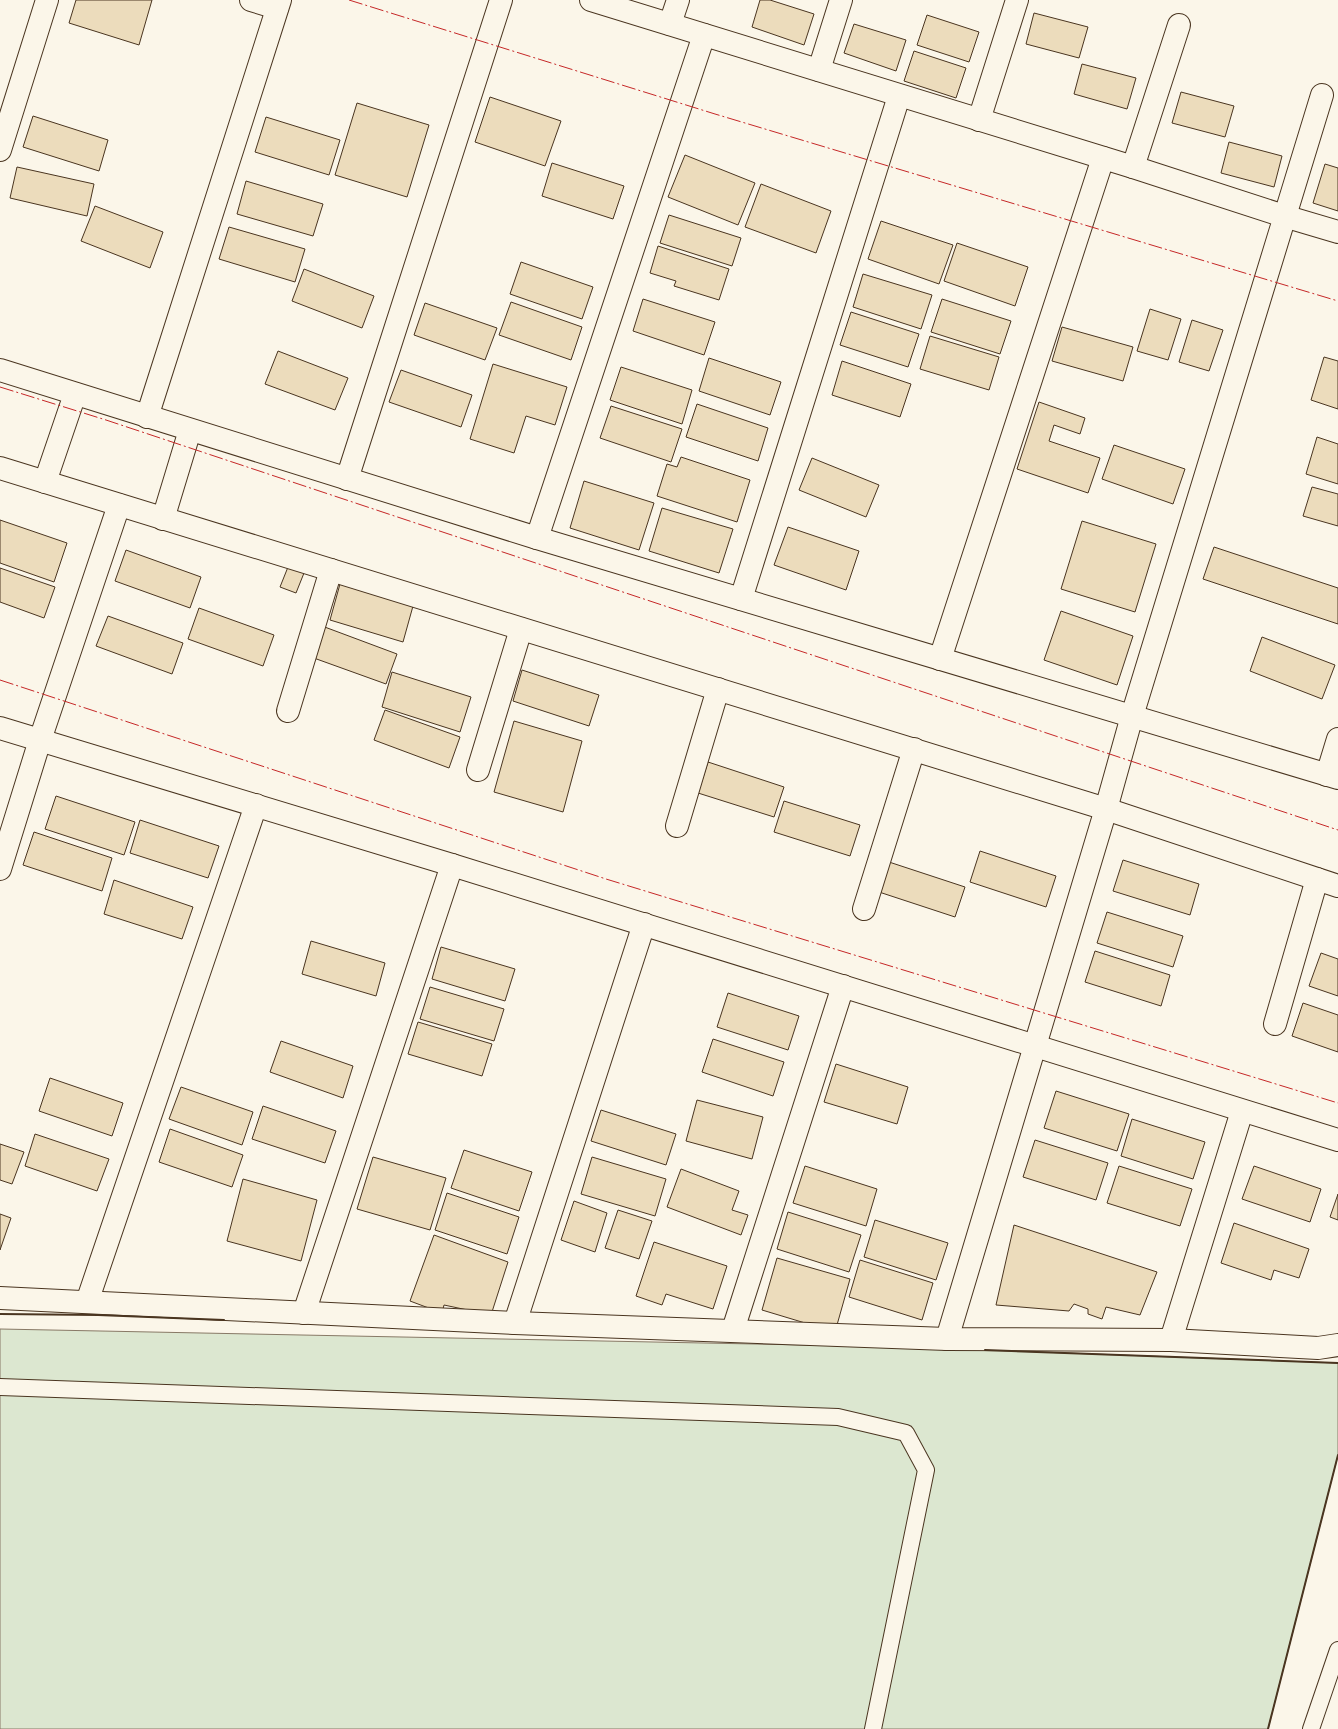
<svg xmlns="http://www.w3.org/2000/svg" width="1338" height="1729" viewBox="0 0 1338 1729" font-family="'Space Grotesk',sans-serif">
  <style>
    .green { fill: #dce7d0; stroke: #887966 }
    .building { fill: #ecdcbc; stroke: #4a3520 }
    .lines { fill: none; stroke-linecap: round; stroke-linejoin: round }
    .lane-casing { stroke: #4a3520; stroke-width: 18 }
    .street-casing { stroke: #4a3520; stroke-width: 24 }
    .lane { stroke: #fbf6e9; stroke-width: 16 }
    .street { stroke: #fbf6e9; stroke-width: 22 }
    .wall { stroke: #4a3520; stroke-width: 2 }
    .power { stroke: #c62828; stroke-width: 1; stroke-dasharray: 14 3 2 3; stroke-linecap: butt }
  </style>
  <rect width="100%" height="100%" fill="#fbf6e9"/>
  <polygon class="green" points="0,1329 904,1347 1338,1363 1338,1455 1268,1729 0,1729"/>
  <g class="building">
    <polygon points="76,0 152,0 139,45 69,23"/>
    <polygon points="760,0 770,0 814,14 804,45 752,27"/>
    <polygon points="1034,13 1088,27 1079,58 1026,44"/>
    <polygon points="927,15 979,32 969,62 917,45"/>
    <polygon points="854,24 906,40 896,71 844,53"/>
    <polygon points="914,51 966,68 956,98 904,81"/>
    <polygon points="1082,64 1136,78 1127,109 1074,94"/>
    <polygon points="1181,92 1234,106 1225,137 1172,123"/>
    <polygon points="490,97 561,121 545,166 475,142"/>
    <polygon points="357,103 429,125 407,197 335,175"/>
    <polygon points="33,116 108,140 99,171 23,147"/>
    <polygon points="266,117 340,140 329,175 255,152"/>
    <polygon points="1229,142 1282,156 1274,187 1221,173"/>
    <polygon points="685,155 755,183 738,225 668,197"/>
    <polygon points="552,163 624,186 613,219 542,196"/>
    <polygon points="1325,164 1338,168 1338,211 1313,203"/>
    <polygon points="17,167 94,184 87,216 10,198"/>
    <polygon points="246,181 323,204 313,236 237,214"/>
    <polygon points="761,184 831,211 816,253 745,227"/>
    <polygon points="95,206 163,232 150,268 81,241"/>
    <polygon points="669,215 741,238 732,266 660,243"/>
    <polygon points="881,221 953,245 939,284 868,259"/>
    <polygon points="229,227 305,249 295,282 219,259"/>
    <polygon points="957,243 1028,267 1015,306 944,281"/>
    <polygon points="658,246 729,269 719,300 674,286 676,281 650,273"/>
    <polygon points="521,262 593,287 582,319 510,294"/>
    <polygon points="304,269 374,296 362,328 292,301"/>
    <polygon points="863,274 932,295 921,329 853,307"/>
    <polygon points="643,299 715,322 704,355 633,331"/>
    <polygon points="942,299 1011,321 1000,354 931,332"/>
    <polygon points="511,302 582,327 571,360 499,335"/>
    <polygon points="425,303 497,328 485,360 414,335"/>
    <polygon points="1150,309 1181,319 1168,360 1137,351"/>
    <polygon points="851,312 919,334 908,367 840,345"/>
    <polygon points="1192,320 1223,330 1209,371 1179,362"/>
    <polygon points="1062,327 1133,347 1123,381 1052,361"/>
    <polygon points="930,336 999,357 989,390 920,369"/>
    <polygon points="278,351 348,378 335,410 265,384"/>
    <polygon points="1324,357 1338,361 1338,409 1311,400"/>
    <polygon points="709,358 781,382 770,415 699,391"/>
    <polygon points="842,361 911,384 900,417 832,395"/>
    <polygon points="493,364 567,387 555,425 526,416 514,453 470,439"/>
    <polygon points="621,367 692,390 682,424 610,400"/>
    <polygon points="401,370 472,395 461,427 389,402"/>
    <polygon points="1039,402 1085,418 1080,434 1054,425 1049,441 1100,458 1088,493 1017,469"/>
    <polygon points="697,404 768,428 758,461 686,437"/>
    <polygon points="611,406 682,429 671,462 600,438"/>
    <polygon points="1317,437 1338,444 1338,484 1306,474"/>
    <polygon points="1114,445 1185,469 1173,504 1102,479"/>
    <polygon points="681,457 750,480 737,522 657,496 667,464 677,467"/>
    <polygon points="812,458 879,485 866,517 799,490"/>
    <polygon points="584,481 654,503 639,550 570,528"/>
    <polygon points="1312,487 1338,494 1338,526 1303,516"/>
    <polygon points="662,508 733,529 719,573 649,551"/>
    <polygon points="0,520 67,543 54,582 0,563"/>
    <polygon points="1082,521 1156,544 1135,612 1061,589"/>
    <polygon points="788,527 859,551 846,590 774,565"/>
    <polygon points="1214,547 1338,588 1338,624 1203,579"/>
    <polygon points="126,550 201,577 190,608 115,581"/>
    <polygon points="288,567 304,573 296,593 280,587"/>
    <polygon points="0,568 55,587 44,618 0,602"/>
    <polygon points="340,584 413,606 403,642 330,620"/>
    <polygon points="199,608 274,635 263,666 188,639"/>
    <polygon points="1061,611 1133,636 1117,685 1044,660"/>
    <polygon points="108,616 183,643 172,674 96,646"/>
    <polygon points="322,626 397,654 386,684 311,657"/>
    <polygon points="1262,637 1335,665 1322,699 1250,671"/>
    <polygon points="522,670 599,695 589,726 513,701"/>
    <polygon points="392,672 471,697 460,732 382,707"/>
    <polygon points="385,710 460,737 449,768 374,740"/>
    <polygon points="514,721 582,741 563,812 494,792"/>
    <polygon points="708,762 784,787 774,817 698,793"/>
    <polygon points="56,796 135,822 124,855 45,829"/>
    <polygon points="784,801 860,825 850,856 774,832"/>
    <polygon points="140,820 219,846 208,878 130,853"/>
    <polygon points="34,832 112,858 102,891 23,865"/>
    <polygon points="980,851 1056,876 1046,907 970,882"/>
    <polygon points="1123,860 1199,884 1190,915 1113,891"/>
    <polygon points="889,862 965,887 955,917 879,892"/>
    <polygon points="114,880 193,907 182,939 104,914"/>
    <polygon points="1107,912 1183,936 1173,967 1097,943"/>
    <polygon points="311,941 385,963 376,996 302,974"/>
    <polygon points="441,947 515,969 505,1001 432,979"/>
    <polygon points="1095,951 1170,975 1161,1006 1085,982"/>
    <polygon points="1321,953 1338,959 1338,996 1309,986"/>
    <polygon points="430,987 504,1009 494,1041 420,1019"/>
    <polygon points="728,993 799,1016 788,1050 717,1027"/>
    <polygon points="1303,1003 1338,1015 1338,1052 1292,1036"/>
    <polygon points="418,1022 492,1044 482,1076 408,1054"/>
    <polygon points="713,1039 784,1062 773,1096 702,1072"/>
    <polygon points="281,1041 353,1066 343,1098 270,1072"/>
    <polygon points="836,1064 908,1087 897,1124 824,1102"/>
    <polygon points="50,1078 123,1103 112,1136 39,1111"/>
    <polygon points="181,1087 253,1112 242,1145 169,1119"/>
    <polygon points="1056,1091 1129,1114 1117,1151 1044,1128"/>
    <polygon points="697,1100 763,1117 752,1159 686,1141"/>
    <polygon points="263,1106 336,1131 325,1163 252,1139"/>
    <polygon points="601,1110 676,1134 666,1165 591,1141"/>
    <polygon points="1132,1119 1205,1142 1193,1179 1121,1156"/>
    <polygon points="170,1129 243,1155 232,1187 159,1162"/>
    <polygon points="35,1134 109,1159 97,1191 25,1166"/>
    <polygon points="1035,1140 1108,1163 1096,1200 1023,1177"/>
    <polygon points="0,1144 24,1152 12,1184 0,1180"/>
    <polygon points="464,1150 532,1172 519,1211 451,1188"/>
    <polygon points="373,1157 446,1178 430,1230 357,1209"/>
    <polygon points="592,1157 666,1179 655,1216 581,1194"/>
    <polygon points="805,1166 877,1189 866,1226 793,1203"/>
    <polygon points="1119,1166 1192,1189 1180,1226 1107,1203"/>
    <polygon points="1254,1166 1321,1189 1310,1222 1242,1199"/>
    <polygon points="681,1169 739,1191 732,1210 748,1215 741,1235 667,1207"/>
    <polygon points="243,1179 317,1200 301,1261 227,1241"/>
    <polygon points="447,1193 519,1217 507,1254 435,1230"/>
    <polygon points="1338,1194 1338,1220 1330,1217"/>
    <polygon points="574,1201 607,1213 595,1252 561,1240"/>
    <polygon points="618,1210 652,1221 639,1259 605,1248"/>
    <polygon points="788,1212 861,1235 849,1272 777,1249"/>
    <polygon points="0,1214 11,1218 0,1250"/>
    <polygon points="875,1220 948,1243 936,1280 864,1257"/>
    <polygon points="1234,1223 1309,1249 1299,1278 1274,1270 1271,1280 1221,1263"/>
    <polygon points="1014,1225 1157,1272 1140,1315 1106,1307 1102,1319 1088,1314 1088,1309 1074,1304 1069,1311 996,1305"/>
    <polygon points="434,1235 508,1262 491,1315 444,1305 442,1313 410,1301"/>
    <polygon points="654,1242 727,1266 713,1309 666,1294 662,1305 636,1296"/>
    <polygon points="777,1258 850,1279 835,1332 762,1310"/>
    <polygon points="860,1260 933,1283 922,1320 849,1297"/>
  </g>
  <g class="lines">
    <defs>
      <g id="lane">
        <polyline points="0,1387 838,1417 906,1433 926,1470 873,1729"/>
        <polyline points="1311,1729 1338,1650"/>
      </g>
      <g id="street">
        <polyline points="251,0 277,8"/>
        <polyline points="591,0 1133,167 1284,216 1338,232"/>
        <polyline points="670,24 678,0"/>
        <polyline points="819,70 841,0"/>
        <polyline points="979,120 1017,0"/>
        <polyline points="0,150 47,0"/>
        <polyline points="1133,167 1179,25"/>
        <polyline points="0,370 537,538 1338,778"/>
        <polyline points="147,417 280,0"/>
        <polyline points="0,468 1106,809 1338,886"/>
        <polyline points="347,479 501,0"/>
        <polyline points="45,482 75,394"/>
        <polyline points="163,519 190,430"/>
        <polyline points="537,538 704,35"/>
        <polyline points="741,599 899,96"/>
        <polyline points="940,659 1103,158"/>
        <polyline points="288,711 331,570"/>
        <polyline points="0,728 452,865 1338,1140"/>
        <polyline points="478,770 521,629"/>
        <polyline points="1327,775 1338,739"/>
        <polyline points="677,826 718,689"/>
        <polyline points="0,869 40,740 119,505"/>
        <polyline points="864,909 914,749"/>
        <polyline points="1275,1024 1317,879"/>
        <polyline points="0,1298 515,1323 947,1339 1171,1340 1318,1348 1338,1345"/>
        <polyline points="87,1302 256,805"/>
        <polyline points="304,1313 452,865"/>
        <polyline points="515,1323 644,924"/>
        <polyline points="733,1330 843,986"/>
        <polyline points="947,1339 1106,809 1132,716 1322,95"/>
        <polyline points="1171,1340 1242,1111"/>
      </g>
    </defs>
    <use href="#lane" class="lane-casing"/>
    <use href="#street" class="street-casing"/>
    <use href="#lane" class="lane"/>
    <use href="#street" class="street"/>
    <g class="wall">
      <polyline points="0,1314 98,1315 224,1320"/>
      <polyline points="985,1350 1338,1363"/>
      <polyline points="1268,1729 1338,1455"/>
    </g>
    <g class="power">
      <polyline points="349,0 715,114 1338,301"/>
      <polyline points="0,387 106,420 1338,830"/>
      <polyline points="0,680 606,879 1338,1103"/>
    </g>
  </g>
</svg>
